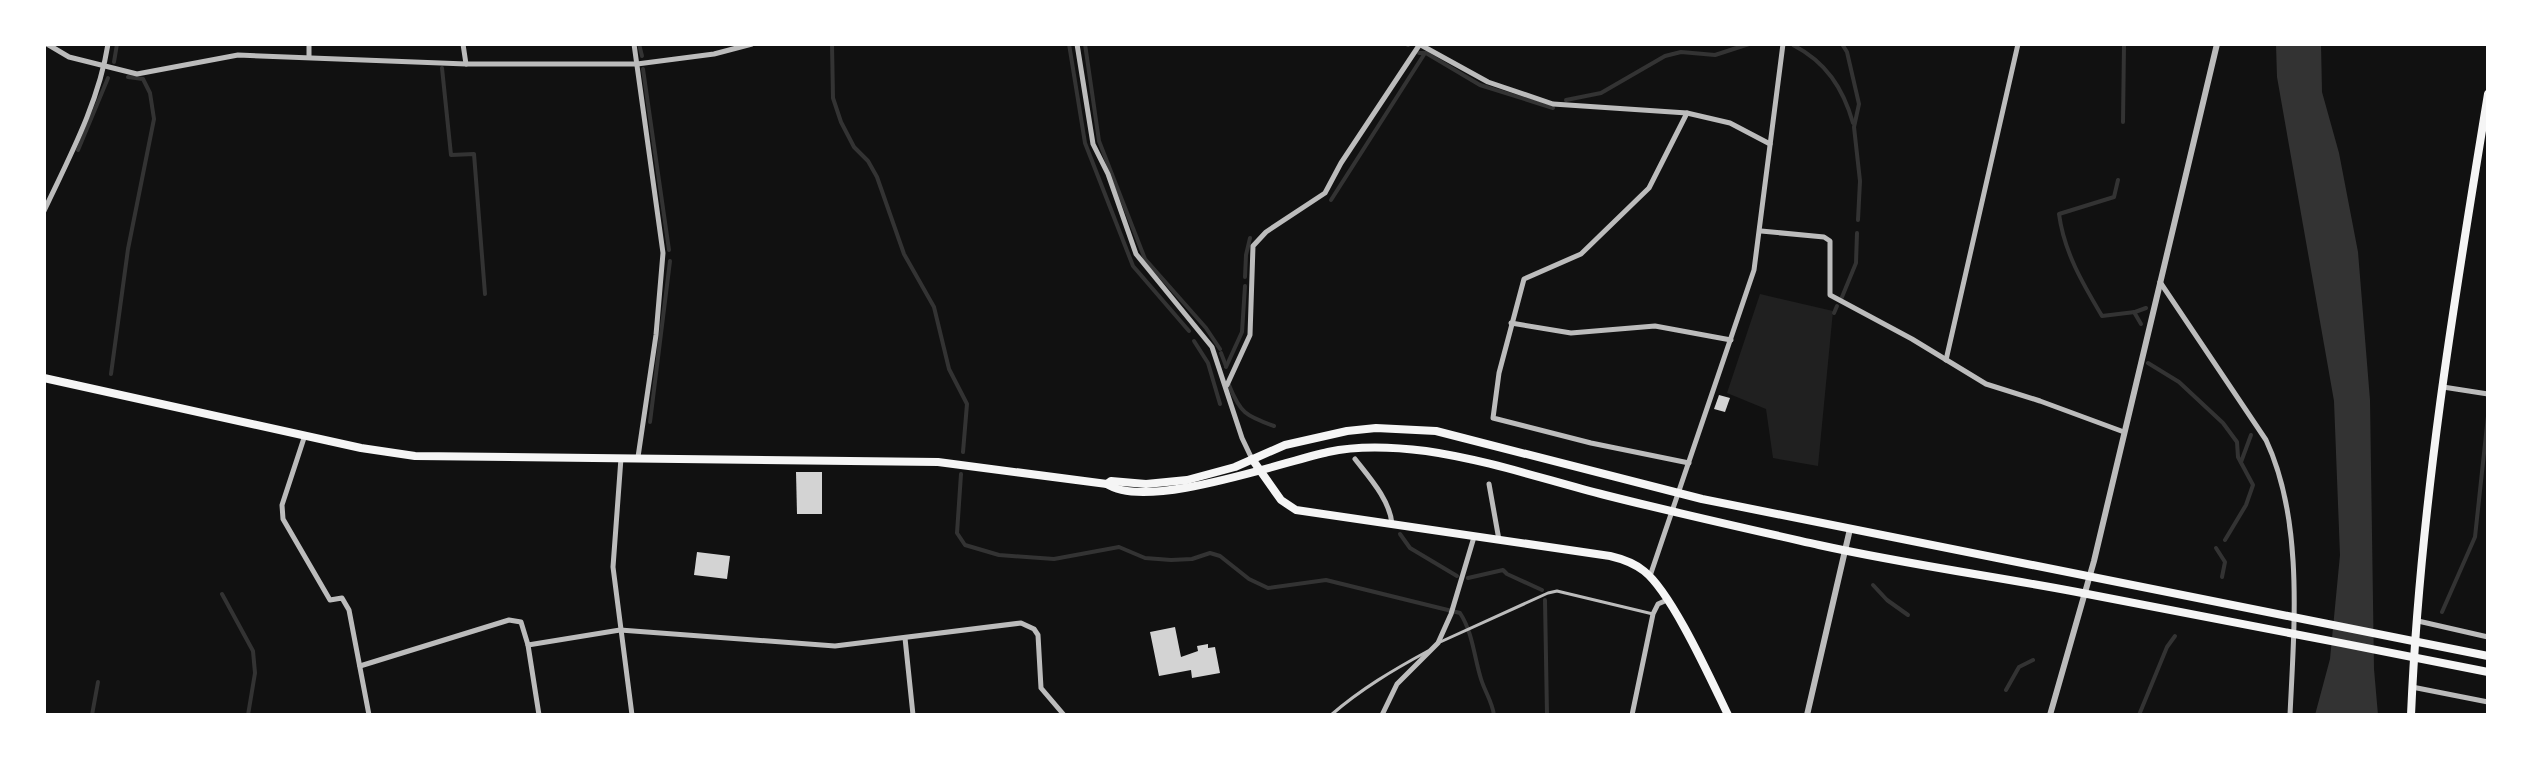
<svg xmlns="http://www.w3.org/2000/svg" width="2532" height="759" viewBox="0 0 2532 759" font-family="Roboto,sans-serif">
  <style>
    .green { fill: #202020 }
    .water { fill: #333 }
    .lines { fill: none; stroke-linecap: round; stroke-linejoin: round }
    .stream { stroke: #333; stroke-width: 4 }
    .building { fill: #d3d3d3 }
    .service { stroke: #bcbcbc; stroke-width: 3 }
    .minor { stroke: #bcbcbc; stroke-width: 5 }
    .tertiary { stroke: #bcbcbc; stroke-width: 6 }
    .primary { stroke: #f5f5f5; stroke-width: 8 }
    .trunk { stroke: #f5f5f5; stroke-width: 8 }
  </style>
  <rect width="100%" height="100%" fill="#111"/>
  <polygon class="green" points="1760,294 1833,311 1818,466 1773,458 1766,409 1727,393"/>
  <polygon class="water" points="2276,44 2321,44 2322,92 2339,153 2358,252 2370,400 2374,669 2378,715 2315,715 2330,659 2340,555 2334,401 2277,77"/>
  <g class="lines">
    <g class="stream">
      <polyline points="639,44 642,56"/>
      <polyline points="832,44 833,98 841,122 854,147 868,161 877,177 904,254 934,307 949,369 967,404 963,452"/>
      <polyline points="1069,44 1085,143 1133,266 1189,331"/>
      <polyline points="1085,44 1099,141 1145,259 1206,328 1220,349"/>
      <polyline points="1406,44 1408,45"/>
      <polyline points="1842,44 1847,52 1859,104 1854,127 1860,181 1858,220"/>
      <path d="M1793,45C1826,62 1843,88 1853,123"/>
      <polyline points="1419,53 1426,53 1480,85 1553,108"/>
      <polyline points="114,62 117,44"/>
      <polyline points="442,68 451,155 474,154 485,294"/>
      <polyline points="643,69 669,250"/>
      <polyline points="1566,100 1601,93 1665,56 1681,52 1715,55 1749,44"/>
      <polyline points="2123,122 2124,44"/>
      <polyline points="78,150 108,78"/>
      <path d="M2118,180L2114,197L2059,214C2064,252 2083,284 2102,316L2135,312L2146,308"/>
      <polyline points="1331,200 1425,53"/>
      <polyline points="1245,277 1246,255 1250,238"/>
      <polyline points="1842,297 1856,263 1857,233"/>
      <polyline points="2134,312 2141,324"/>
      <polyline points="1834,313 1837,306"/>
      <polyline points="1194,341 1208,363 1220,404"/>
      <polyline points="1221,353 1226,366"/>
      <polyline points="2148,363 2179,382 2223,423 2237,442 2238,457 2253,485 2246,505 2225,540"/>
      <polyline points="1226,367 1242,332 1245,286"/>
      <polyline points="111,374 128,249 154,119 150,93 143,79 128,77"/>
      <path d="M1229,385C1240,413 1246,416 1274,426"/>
      <polyline points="650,422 670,261"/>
      <polyline points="2241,462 2251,435"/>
      <path d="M961,474L957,533L965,545L999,555L1054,559L1119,547L1145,558L1171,560L1192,559L1210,553L1220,556L1249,579L1268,588L1326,580L1460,613C1473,633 1474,657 1481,679C1485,692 1492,701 1494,715"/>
      <polyline points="1400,534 1410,548 1457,576"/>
      <polyline points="2216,548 2225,562 2222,577"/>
      <polyline points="1468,578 1503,570 1507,574 1542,590"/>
      <polyline points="1873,585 1887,600 1908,615"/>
      <polyline points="222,594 253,651 255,673 248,715"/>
      <polyline points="1545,600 1547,715"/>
      <polyline points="2442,612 2475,537 2488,416"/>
      <polyline points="2006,690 2019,667 2033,660"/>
      <polyline points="92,715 98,682"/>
      <polyline points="2139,715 2167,647 2175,636"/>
    </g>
  </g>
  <g class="building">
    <polygon points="1719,395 1730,398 1725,412 1714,409"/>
    <polygon points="796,472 822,472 822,514 797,514"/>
    <polygon points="697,552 730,556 727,579 694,575"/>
    <polygon points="1175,627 1181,657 1198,651 1197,646 1208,644 1208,648 1215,647 1220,673 1192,678 1191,670 1159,676 1150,632"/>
  </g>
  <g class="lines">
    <g class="service">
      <polyline points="1438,643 1548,593 1557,591 1653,614"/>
      <path d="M1331,715C1361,689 1393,670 1428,651"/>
    </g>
    <g class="minor">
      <polyline points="47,44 69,57 137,74 238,55 466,64 637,64 714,54 752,44"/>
      <polyline points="463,44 466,64"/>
      <polyline points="634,44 663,253 656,335 638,457"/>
      <polyline points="1077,44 1093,144 1108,174 1136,254 1212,347 1242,438 1252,459"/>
      <polyline points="1419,44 1488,82 1553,104 1687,113 1730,123 1770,144"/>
      <polyline points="309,56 309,44"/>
      <polyline points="1687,113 1649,188 1581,254 1524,279 1499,373 1493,418 1591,443 1689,463"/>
      <path d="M44,211C69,158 99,102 108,44"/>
      <polyline points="1761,231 1824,237 1830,241 1830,295 1912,339 1986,384 2040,401 2124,432"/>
      <path d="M2160,282L2266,440C2304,521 2294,628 2290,715"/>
      <polyline points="1511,323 1571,333 1655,326 1731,340"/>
      <polyline points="1946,360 2018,44"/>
      <polyline points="1227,385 1250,335 1253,246 1266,232 1325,193 1341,163 1420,44"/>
      <polyline points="2443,387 2488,394"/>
      <polyline points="305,435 282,505 283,519 330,600 342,598 349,610 369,715"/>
      <polyline points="621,458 613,567 632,715"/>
      <path d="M1355,459C1369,477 1390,500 1392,524"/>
      <polyline points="1489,484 1499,540"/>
      <polyline points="1650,576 1754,270 1783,44"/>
      <polyline points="2418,621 2488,637"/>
      <polyline points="905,638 913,715"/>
      <polyline points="528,645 620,630 835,646 1021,623 1034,629 1038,635 1041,688 1064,715"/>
      <polyline points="360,666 509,620 521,622 528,645 539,715"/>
      <polyline points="2412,687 2488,702"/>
      <polyline points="1382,715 1397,684 1438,643 1451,614 1474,537"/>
      <polyline points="1632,715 1653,614 1658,604 1667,600"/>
    </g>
    <g class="tertiary">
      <polyline points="1807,715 1850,529"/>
      <polyline points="2050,715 2094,561 2217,44"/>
    </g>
    <path class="primary" d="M2411,715C2420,506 2454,300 2488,94"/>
    <g class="trunk">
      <path d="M44,378L361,448L415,456L938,462L1107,484C1146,511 1282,462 1328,452C1360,445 1394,447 1426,451C1488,460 1546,480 1605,495C1676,513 1748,529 1819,545C1905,564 1992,576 2077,592C2215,618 2351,645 2488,672"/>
      <path d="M1252,459L1281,500L1296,510L1610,556C1623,559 1634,563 1644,571C1672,593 1711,680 1728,715"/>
      <polyline points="1107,484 1111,481 1146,484 1187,480 1235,467 1285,445 1347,431 1376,428 1436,431 1702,499 2488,656"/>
    </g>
  </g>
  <rect width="2532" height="759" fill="none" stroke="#ffffff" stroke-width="92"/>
</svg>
